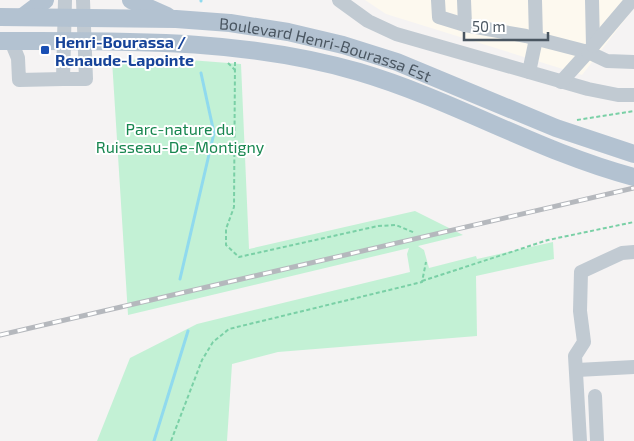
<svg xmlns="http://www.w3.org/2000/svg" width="634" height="441" viewBox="0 0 634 441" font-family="'Exo 2',sans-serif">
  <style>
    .commercial { fill: #fdf9ef }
    .green { fill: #c3f1d5 }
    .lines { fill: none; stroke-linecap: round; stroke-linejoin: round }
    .stream { stroke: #90daee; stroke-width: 3 }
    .path { stroke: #7ad0a6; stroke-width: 2; stroke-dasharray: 4 2.5; stroke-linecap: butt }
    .minor { stroke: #c1cad2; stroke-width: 14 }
    .major { stroke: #b3c2d1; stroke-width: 18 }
    .rail-casing { stroke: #b5b8bd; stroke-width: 5 }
    .rail { stroke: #fff; stroke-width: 3; stroke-dasharray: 9; stroke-linecap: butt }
    .transit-dot { fill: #1a4fb4; stroke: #fff; stroke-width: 2 }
    .labels { text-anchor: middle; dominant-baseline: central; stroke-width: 4; stroke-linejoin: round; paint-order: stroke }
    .transit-label { font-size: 16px; font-weight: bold; fill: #164399; stroke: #fff; text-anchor: start }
    .street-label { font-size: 16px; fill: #4a5661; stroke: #fff }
    .park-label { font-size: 16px; fill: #17864f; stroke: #fff }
  </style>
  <rect width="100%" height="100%" fill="#f5f3f3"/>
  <polygon class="commercial" points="365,0 634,0 634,8 582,75 386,14"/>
  <polygon class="green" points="177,59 241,64 249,249 415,211 463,235 418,246 424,250 429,268 476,256 477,259 553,242 554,259 476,276 477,336 278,352 232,364 227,441 97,441 130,358 197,324 410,272 407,254 409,248 128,315 112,60"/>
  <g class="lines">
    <g class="stream">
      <polyline points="201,0 201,1"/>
      <polyline points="180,279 214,133 201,73"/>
      <polyline points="154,441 188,331"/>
    </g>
    <g class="path">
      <polyline points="235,62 234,207 226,229 226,245 239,257 378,226 396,225 415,233"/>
      <polyline points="228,63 235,70"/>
      <polyline points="577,120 634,111"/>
      <polyline points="422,281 548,240 634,222"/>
      <polyline points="171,441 202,360 213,342 229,329 422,282 426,262"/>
    </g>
    <g class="minor">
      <polyline points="65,0 63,79 86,79 83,0"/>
      <polyline points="339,0 368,21 396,34 588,89 618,95 634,95"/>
      <polyline points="438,0 439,17 465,25 526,36 588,52 561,82"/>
      <polyline points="464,0 465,25"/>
      <polyline points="592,0 593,46 588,52 607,61 634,62"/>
      <polyline points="11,41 18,58 19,80 63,79"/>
      <polyline points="593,46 632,0"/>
      <polyline points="529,72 536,39 535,0"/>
      <polyline points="577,370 634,367"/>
      <polyline points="595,396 597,441"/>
      <polyline points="580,441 575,356 584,342 580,311 581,272 622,253 634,252"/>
    </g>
    <g class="major">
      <polyline points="131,0 167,16"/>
      <polyline points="24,16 45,0"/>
      <path id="s1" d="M0,17L176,19L230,23L288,32L343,45L397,62L556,128L634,154"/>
      <path d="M0,41C121,41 243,38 359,72C454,100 539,152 634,177"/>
    </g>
    <defs>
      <polyline id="rail" points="0,335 634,188"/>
    </defs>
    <use href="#rail" class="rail-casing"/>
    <use href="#rail" class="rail"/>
  </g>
  <rect class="transit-dot" x="40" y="45" width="10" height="10" rx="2.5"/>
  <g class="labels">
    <g class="transit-label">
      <text x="55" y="41">Henri-Bourassa /<tspan x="55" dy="18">Renaude-Lapointe</tspan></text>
    </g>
    <g class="street-label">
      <text stroke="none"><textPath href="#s1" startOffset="329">Boulevard Henri-Bourassa Est</textPath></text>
    </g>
    <g class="park-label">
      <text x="180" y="128">Parc-nature du<tspan x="180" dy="18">Ruisseau-De-Montigny</tspan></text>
    </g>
  </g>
  <path d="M464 32v8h84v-8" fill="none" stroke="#4a5661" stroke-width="2.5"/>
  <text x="472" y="32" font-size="15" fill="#4a5661" stroke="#ffffff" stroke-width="4" paint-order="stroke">50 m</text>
</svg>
